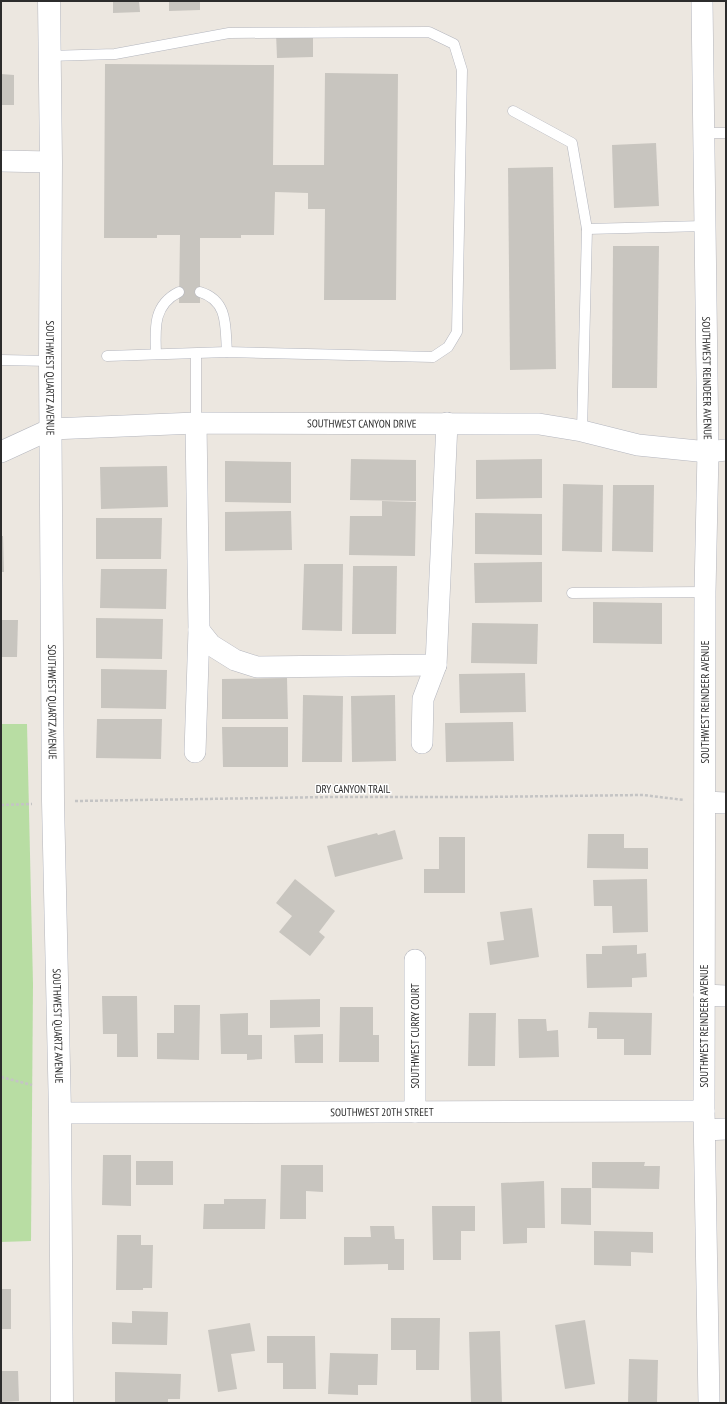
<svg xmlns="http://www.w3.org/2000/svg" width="727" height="1404" viewBox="0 0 727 1404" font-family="'PT Sans Narrow',sans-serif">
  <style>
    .green { fill: #b8dda3 }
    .building { fill: #c8c5bf }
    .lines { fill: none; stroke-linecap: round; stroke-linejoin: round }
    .lane-casing { stroke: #b4b6be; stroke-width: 11 }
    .street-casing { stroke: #b4b6be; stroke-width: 22 }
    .secondary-casing { stroke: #b4b6be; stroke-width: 23 }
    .path { stroke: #c4c4c4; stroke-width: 2.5; stroke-dasharray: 3 2; stroke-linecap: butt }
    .lane { stroke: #fff; stroke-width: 10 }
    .street { stroke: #fff; stroke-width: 21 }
    .secondary { stroke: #fff; stroke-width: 22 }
    .labels { text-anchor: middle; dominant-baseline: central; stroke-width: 3; stroke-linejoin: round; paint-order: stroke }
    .street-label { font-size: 11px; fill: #2c2c2c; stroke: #fff }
  </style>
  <rect width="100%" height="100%" fill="#ece7e0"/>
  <polygon class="green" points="1,724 27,724 33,984 31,1241 1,1242"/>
  <g class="building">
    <polygon points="113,1 139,1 140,12 113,13"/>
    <polygon points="169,1 200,1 200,10 169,11"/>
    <polygon points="276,33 313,33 313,57 277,58"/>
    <polygon points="105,64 274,65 273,165 324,165 325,73 398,74 396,300 324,300 325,209 308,209 308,193 275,192 274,235 241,235 241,238 200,238 200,303 179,303 180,235 157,235 157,238 104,238"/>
    <polygon points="1,74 14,75 14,105 1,105"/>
    <polygon points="656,143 659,206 614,208 612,145"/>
    <polygon points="553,167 556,369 510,370 508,168"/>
    <polygon points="613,246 659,246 657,388 612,388"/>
    <polygon points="351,459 416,460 416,501 350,500"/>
    <polygon points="542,459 542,498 476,499 476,460"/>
    <polygon points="225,461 291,462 291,503 225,502"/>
    <polygon points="167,466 168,507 101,509 100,467"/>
    <polygon points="563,484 603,485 602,552 562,551"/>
    <polygon points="613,485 654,485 653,552 612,551"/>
    <polygon points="382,501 416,502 415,556 349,555 350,516 382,516"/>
    <polygon points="291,511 292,550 225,551 225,512"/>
    <polygon points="475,513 542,514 542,555 475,554"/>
    <polygon points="96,518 162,518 161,559 96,559"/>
    <polygon points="1,536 3,536 4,572 1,572"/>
    <polygon points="542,562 542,602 475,603 474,563"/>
    <polygon points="304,564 343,564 342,631 302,630"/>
    <polygon points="353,566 397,566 396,634 352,634"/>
    <polygon points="101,569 167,569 166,609 100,608"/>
    <polygon points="593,602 662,603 662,644 593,643"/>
    <polygon points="96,618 163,619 162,659 96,658"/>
    <polygon points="1,620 18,620 17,657 1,657"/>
    <polygon points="472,623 538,624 537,664 471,663"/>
    <polygon points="101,669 167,670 166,709 101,708"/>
    <polygon points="525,673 526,712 460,713 459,674"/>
    <polygon points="287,678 288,719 222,719 222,679"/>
    <polygon points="303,695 343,696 342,762 302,762"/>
    <polygon points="395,695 396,761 352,762 351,696"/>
    <polygon points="97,719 162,719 161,759 96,758"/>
    <polygon points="513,722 514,761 446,762 445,723"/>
    <polygon points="222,727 288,727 288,767 223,767"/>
    <polygon points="395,830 403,859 335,877 327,846 377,833 378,835"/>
    <polygon points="588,834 624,834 624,848 648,848 648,869 587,868"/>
    <polygon points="439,837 465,837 465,893 424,893 424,869 439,869"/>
    <polygon points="295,879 335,911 319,932 325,937 310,956 279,932 292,916 276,903"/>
    <polygon points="647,879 648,932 613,933 612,906 594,906 593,880"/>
    <polygon points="532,908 539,957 490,965 487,942 504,940 500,912"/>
    <polygon points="637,945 637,954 646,953 647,977 632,978 632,987 587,988 586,954 602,954 602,946"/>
    <polygon points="102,996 137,996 138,1057 117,1057 117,1034 103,1034"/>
    <polygon points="320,999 320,1027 270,1028 270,1000"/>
    <polygon points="174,1005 200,1005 199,1060 157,1059 157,1033 174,1033"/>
    <polygon points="340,1007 373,1007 373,1035 379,1035 379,1062 339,1062"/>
    <polygon points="589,1012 652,1013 651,1055 624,1055 624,1039 597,1039 597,1028 588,1028"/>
    <polygon points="248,1013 248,1035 262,1035 262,1059 247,1060 247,1054 221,1054 220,1014"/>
    <polygon points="469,1013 496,1013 495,1066 468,1066"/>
    <polygon points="518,1019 546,1019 547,1031 558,1030 559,1057 519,1058"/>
    <polygon points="323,1034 323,1063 295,1063 294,1035"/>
    <polygon points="103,1155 131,1155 131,1206 102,1205"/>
    <rect x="136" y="1161" width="37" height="24"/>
    <polygon points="592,1162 645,1162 644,1166 660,1166 659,1189 592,1188"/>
    <polygon points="281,1165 323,1165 323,1192 306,1191 306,1219 280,1219"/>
    <polygon points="544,1181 545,1228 527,1228 527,1243 503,1244 501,1183"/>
    <polygon points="561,1188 591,1188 591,1225 561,1224"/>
    <polygon points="224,1199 266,1199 265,1229 203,1229 204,1204 224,1204"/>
    <polygon points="432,1206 475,1206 475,1231 461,1231 461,1260 433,1260"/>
    <polygon points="370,1226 394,1226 395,1239 404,1239 404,1270 388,1270 388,1264 344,1265 344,1237 371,1237"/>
    <polygon points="594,1231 653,1232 653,1253 631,1252 631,1266 594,1265"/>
    <polygon points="117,1235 141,1235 141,1245 153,1245 152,1288 143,1288 143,1290 116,1290"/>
    <rect x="1" y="1289" width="10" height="40"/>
    <polygon points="132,1311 168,1312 167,1345 112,1344 112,1322 132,1323"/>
    <polygon points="391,1318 440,1318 439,1370 416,1370 416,1350 391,1350"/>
    <polygon points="585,1320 595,1384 565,1389 555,1325"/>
    <polygon points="250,1323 255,1351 231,1354 237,1389 218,1392 208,1330"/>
    <polygon points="500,1331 502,1403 471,1403 469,1332"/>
    <polygon points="267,1336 315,1336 316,1389 283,1389 283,1363 267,1363"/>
    <polygon points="330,1353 378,1354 377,1385 358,1385 358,1395 328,1394"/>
    <polygon points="629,1359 658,1360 657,1403 628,1403"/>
    <polygon points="1,1371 18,1371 19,1401 1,1402"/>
    <polygon points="115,1372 181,1374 180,1399 168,1399 168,1403 115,1403"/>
  </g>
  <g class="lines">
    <defs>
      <g id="lane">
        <polyline points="49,56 115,54 229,33 429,32 454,44 462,70 457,332 448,347 433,357 227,352 107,356"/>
        <polyline points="513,111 572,143 587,229 582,431"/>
        <polyline points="704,133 726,133"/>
        <polyline points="587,229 704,226"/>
        <path d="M200,292C229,301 225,327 227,352"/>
        <path d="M156,354C155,328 153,305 179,292"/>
        <polyline points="196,354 196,423"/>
        <polyline points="1,360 50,361"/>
        <polyline points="572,593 705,592"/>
      </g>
      <g id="street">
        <path id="s1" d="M702,1L708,452L705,592L704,1111L709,1403"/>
        <polyline points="1,161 51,162"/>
        <path id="s2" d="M1,452L51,429L196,423L539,424L582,431L638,445L708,452L726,450"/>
        <polyline points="199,630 211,645 235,660 257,667 436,665"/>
        <polyline points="422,743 423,699 436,665 447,423"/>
        <polyline points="195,752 199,630 196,423"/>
        <polyline points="705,802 726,803"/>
        <polyline points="415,960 415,1112"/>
        <polyline points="704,995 726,996"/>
        <path id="s3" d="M60,1113L704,1111"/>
        <polyline points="705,1130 726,1129"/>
      </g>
      <g id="secondary">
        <path id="s4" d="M49,1L51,162L50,361L53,801L60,1113L62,1403"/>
      </g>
    </defs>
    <use href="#lane" class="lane-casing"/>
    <use href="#street" class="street-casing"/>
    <use href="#secondary" class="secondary-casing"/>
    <g class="path">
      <polyline points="75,801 332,797 482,797 643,795 684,800"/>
      <polyline points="1,805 32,804"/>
      <polyline points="1,1077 32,1085"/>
    </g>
    <use href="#lane" class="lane"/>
    <use href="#street" class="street"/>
    <use href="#secondary" class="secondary"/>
  </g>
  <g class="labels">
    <g class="street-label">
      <text stroke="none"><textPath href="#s4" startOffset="377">SOUTHWEST QUARTZ AVENUE</textPath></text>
      <text stroke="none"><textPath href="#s1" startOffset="377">SOUTHWEST REINDEER AVENUE</textPath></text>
      <text stroke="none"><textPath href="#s2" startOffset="366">SOUTHWEST CANYON DRIVE</textPath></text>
      <text stroke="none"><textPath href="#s4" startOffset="701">SOUTHWEST QUARTZ AVENUE</textPath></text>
      <text transform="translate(705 702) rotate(-90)">SOUTHWEST REINDEER AVENUE</text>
      <text x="353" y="789">DRY CANYON TRAIL</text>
      <text stroke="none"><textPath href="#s4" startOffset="1025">SOUTHWEST QUARTZ AVENUE</textPath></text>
      <text transform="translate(704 1026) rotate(-90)">SOUTHWEST REINDEER AVENUE</text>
      <text transform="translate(415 1036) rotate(-90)">SOUTHWEST CURRY COURT</text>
      <text stroke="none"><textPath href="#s3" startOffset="322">SOUTHWEST 20TH STREET</textPath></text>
    </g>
  </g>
  <rect width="727" height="1404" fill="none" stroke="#2c2c2c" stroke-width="4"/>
</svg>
